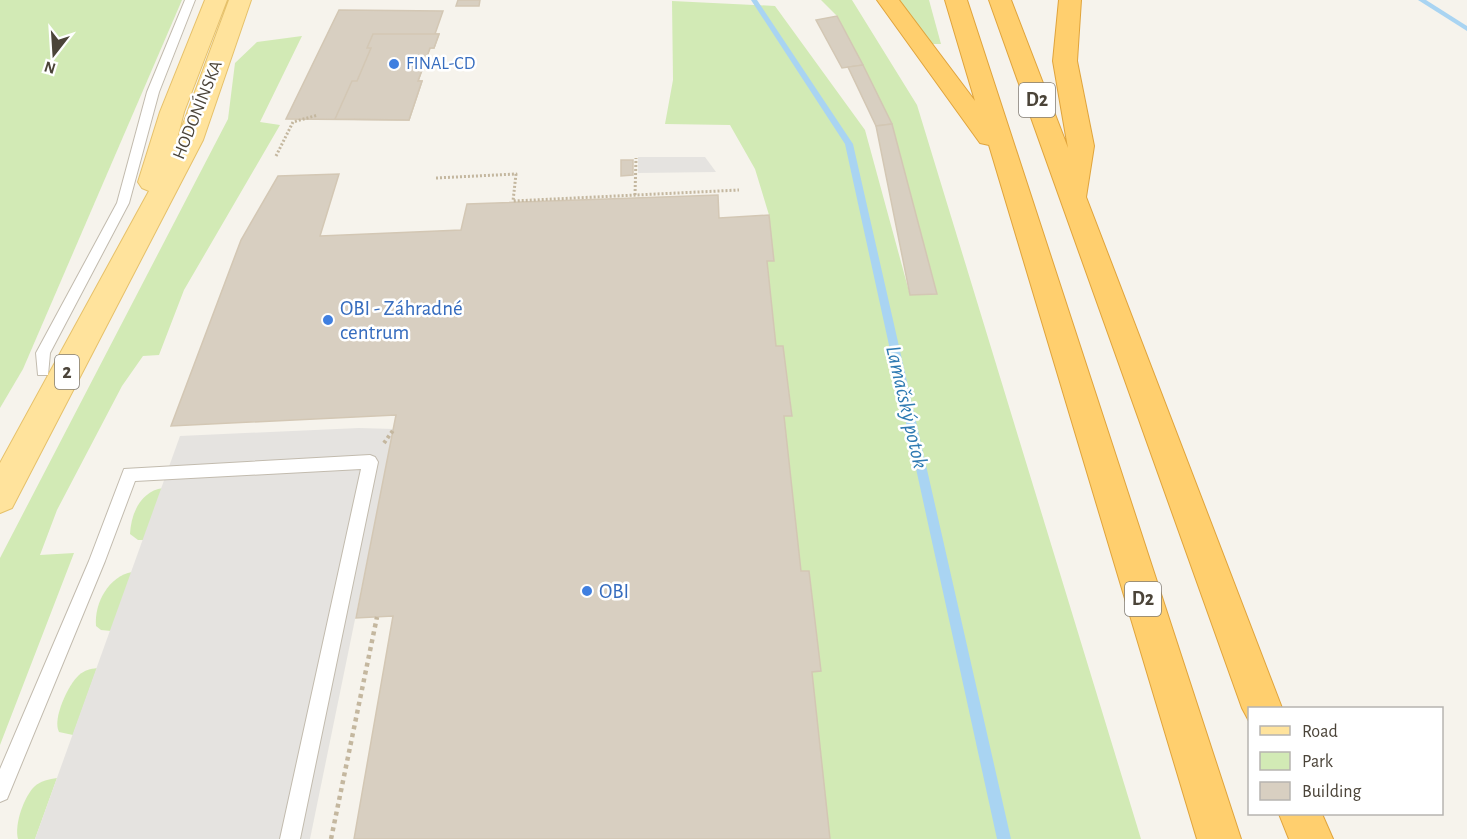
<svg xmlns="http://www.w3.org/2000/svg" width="1467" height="839" viewBox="0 0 1467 839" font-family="'Alegreya Sans',sans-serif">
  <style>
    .green { fill: #d2eab5 }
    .parking { fill: #e5e3e0 }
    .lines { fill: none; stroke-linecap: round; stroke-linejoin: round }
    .stream { fill: #a9d4f2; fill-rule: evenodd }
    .building { fill: #d8cfc1; stroke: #d3c7b4; stroke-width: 1.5 }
    .lane-casing { stroke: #c2bbae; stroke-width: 2 }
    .primary-casing { stroke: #e6c16a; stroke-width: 2 }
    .highway-casing { stroke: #e0a43c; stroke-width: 2 }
    .path-far2 { stroke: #c4b79f; stroke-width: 3; stroke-dasharray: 2 2; stroke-linecap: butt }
    .path-far1 { stroke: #c4b79f; stroke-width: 4; stroke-dasharray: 3 3; stroke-linecap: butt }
    .path { stroke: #c4b79f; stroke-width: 4.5; stroke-dasharray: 4 4; stroke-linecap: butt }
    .lane { fill: #fff; fill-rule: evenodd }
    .primary { fill: #ffe39c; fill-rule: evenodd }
    .highway { fill: #ffcf6e; fill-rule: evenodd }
    .shop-dot { fill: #3f7fe0; stroke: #fff; stroke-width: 2 }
    .labels { text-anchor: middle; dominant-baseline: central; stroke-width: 5; stroke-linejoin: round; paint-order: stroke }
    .far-shop-label { font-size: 18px; fill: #366cbe; stroke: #fff; text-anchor: start }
    .far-street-label { font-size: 18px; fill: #4b4439; stroke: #fff }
    .shield { fill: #fff; stroke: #817c74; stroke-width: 1.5 }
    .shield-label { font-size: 20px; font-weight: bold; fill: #4b4439 }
    .shop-label { font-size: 21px; fill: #366cbe; stroke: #fff; text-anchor: start }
    .water-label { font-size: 22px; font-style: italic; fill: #2e7ab2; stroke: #fff }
  </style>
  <rect width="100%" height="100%" fill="#f6f3ec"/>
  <g class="green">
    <polygon points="0,0 182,0 23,369 0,408"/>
    <polygon points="821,0 852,0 917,105 1141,839 830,839 812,672 821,671 809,571 801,571 784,416 792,415 783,346 776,346 767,261 774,261 769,215 755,169 730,125 665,124 673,80 672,1 775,6 865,130 910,295 937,294 892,124 837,16"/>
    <polygon points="895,0 929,0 941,44 928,44"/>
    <polygon points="302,36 260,122 280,125 184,290 159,355 143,356 122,386 57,510 40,555 74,553 0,745 0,558 228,119 235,63 257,42"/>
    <path d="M163,488L144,540H138L130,534C131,513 141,491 163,488Z"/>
    <path d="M132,572L111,631L101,630L96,626C94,603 109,576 132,572Z"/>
    <path d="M97,668L73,735L59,732C52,719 68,685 79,675C85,670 90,669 97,668Z"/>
    <path d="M57,778L35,839H18C14,825 24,796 35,786C41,781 49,779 57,778Z"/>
  </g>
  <g class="parking">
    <polygon points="638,157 705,157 716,172 638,173"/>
    <polygon points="359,428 394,429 310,839 35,839 180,436"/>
  </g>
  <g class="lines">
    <g class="stream">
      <polygon points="751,0 757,0 853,144 1011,839 997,839 845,144"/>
      <polygon points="1418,0 1426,0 1467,26 1467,31"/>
    </g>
  </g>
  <g class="building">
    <polygon points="458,0 480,0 479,6 456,6"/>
    <polygon points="339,10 443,11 435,34 439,34 434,48 430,48 418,81 422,81 409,120 286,119"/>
    <polygon points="837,16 863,65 842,68 816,20"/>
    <polygon points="373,34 439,34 434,48 430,48 418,81 422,81 409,120 335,119 352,81 357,81 371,48 367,48"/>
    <polygon points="863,65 892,124 876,126 848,67"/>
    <polygon points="892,124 937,294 910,295 876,126"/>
    <polygon points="621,160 633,160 633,175 621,176"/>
    <polygon points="339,174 320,236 461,230 467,204 718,195 719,218 769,215 774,261 767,261 776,346 783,346 790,401 792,416 784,416 801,571 809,571 821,671 812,672 830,839 354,839 393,616 356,618 396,415 171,426 241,240 278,176"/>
  </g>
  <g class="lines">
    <defs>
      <g id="lane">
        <polygon points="185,0 195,0 159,92 129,203 50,353 48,375 38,375 36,353 117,203 147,92"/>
        <polygon points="370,455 375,457 378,462 300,839 280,839 361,469 135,481 105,561 7,799 0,802 0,769 89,561 124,469"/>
      </g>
      <polygon id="primary" points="205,0 227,0 184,112 176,143 229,0 251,0 203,140 12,508 0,513 0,463 149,191 142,188 138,182 160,112"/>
      <g id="highway">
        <polygon points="877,0 899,0 975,101 945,0 967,0 1241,839 1197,839 989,145 980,143"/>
        <polygon points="989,0 1011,0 1068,148 1053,61 1059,0 1081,0 1077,61 1094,146 1086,197 1282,708 1250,708 1250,723 1242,708"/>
        <polygon points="1279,814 1322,814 1333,839 1289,839"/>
      </g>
    </defs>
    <use href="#lane" class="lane-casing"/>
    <use href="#primary" class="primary-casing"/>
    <use href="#highway" class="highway-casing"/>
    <g class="path-far2">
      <polyline points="276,156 293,122 318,115"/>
      <polyline points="436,178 516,174 513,201 739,190"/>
      <polyline points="635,195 636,158"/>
    </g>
    <polyline class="path-far1" points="384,443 394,429"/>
    <polyline class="path" points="331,839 377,617"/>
    <use href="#lane" class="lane"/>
    <use href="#primary" class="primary"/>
    <use href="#highway" class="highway"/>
  </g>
  <g class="shop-dot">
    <circle cx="394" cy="64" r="6"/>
    <circle cx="328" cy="320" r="6"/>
    <circle cx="587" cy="591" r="6"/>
  </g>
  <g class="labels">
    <g class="far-shop-label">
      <text x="406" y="64">FINAL-CD</text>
    </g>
    <g class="far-street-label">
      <text transform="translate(198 110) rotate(-68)">HODONÍNSKA</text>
    </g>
    <g class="shield">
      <rect x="1019" y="83" width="36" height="34" rx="4.5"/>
      <rect x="55" y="355" width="24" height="34" rx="4.5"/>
      <rect x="1125" y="582" width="36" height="34" rx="4.5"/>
    </g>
    <g class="shield-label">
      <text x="1037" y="100">D2</text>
      <text x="67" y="372">2</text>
      <text x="1143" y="599">D2</text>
    </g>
    <g class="shop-label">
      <text x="340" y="308">OBI - Záhradné<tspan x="340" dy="24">centrum</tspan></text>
      <text x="599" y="591">OBI</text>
    </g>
    <g class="water-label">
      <text transform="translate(907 407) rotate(77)">Lamačský potok</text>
    </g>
  </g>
  <rect x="1248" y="707" width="195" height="108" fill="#ffffff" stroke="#b7b4b0" stroke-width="1.5"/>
  <rect x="1260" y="726" width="30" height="9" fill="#ffe39c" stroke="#b7b4b0" stroke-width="1.5"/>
  <text x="1302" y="737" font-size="18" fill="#4b4439">Road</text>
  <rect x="1260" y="752" width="30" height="18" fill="#d2eab5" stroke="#b7b4b0" stroke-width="1.5"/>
  <text x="1302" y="767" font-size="18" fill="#4b4439">Park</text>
  <rect x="1260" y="782" width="30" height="18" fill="#d8cfc1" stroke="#b7b4b0" stroke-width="1.5"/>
  <text x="1302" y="797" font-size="18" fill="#4b4439">Building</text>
  <g transform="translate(54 54) rotate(197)" stroke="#ffffff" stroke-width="4.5" paint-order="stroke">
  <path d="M0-4.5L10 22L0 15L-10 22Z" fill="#4b4439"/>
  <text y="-9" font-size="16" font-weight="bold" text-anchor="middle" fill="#4b4439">N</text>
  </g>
</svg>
